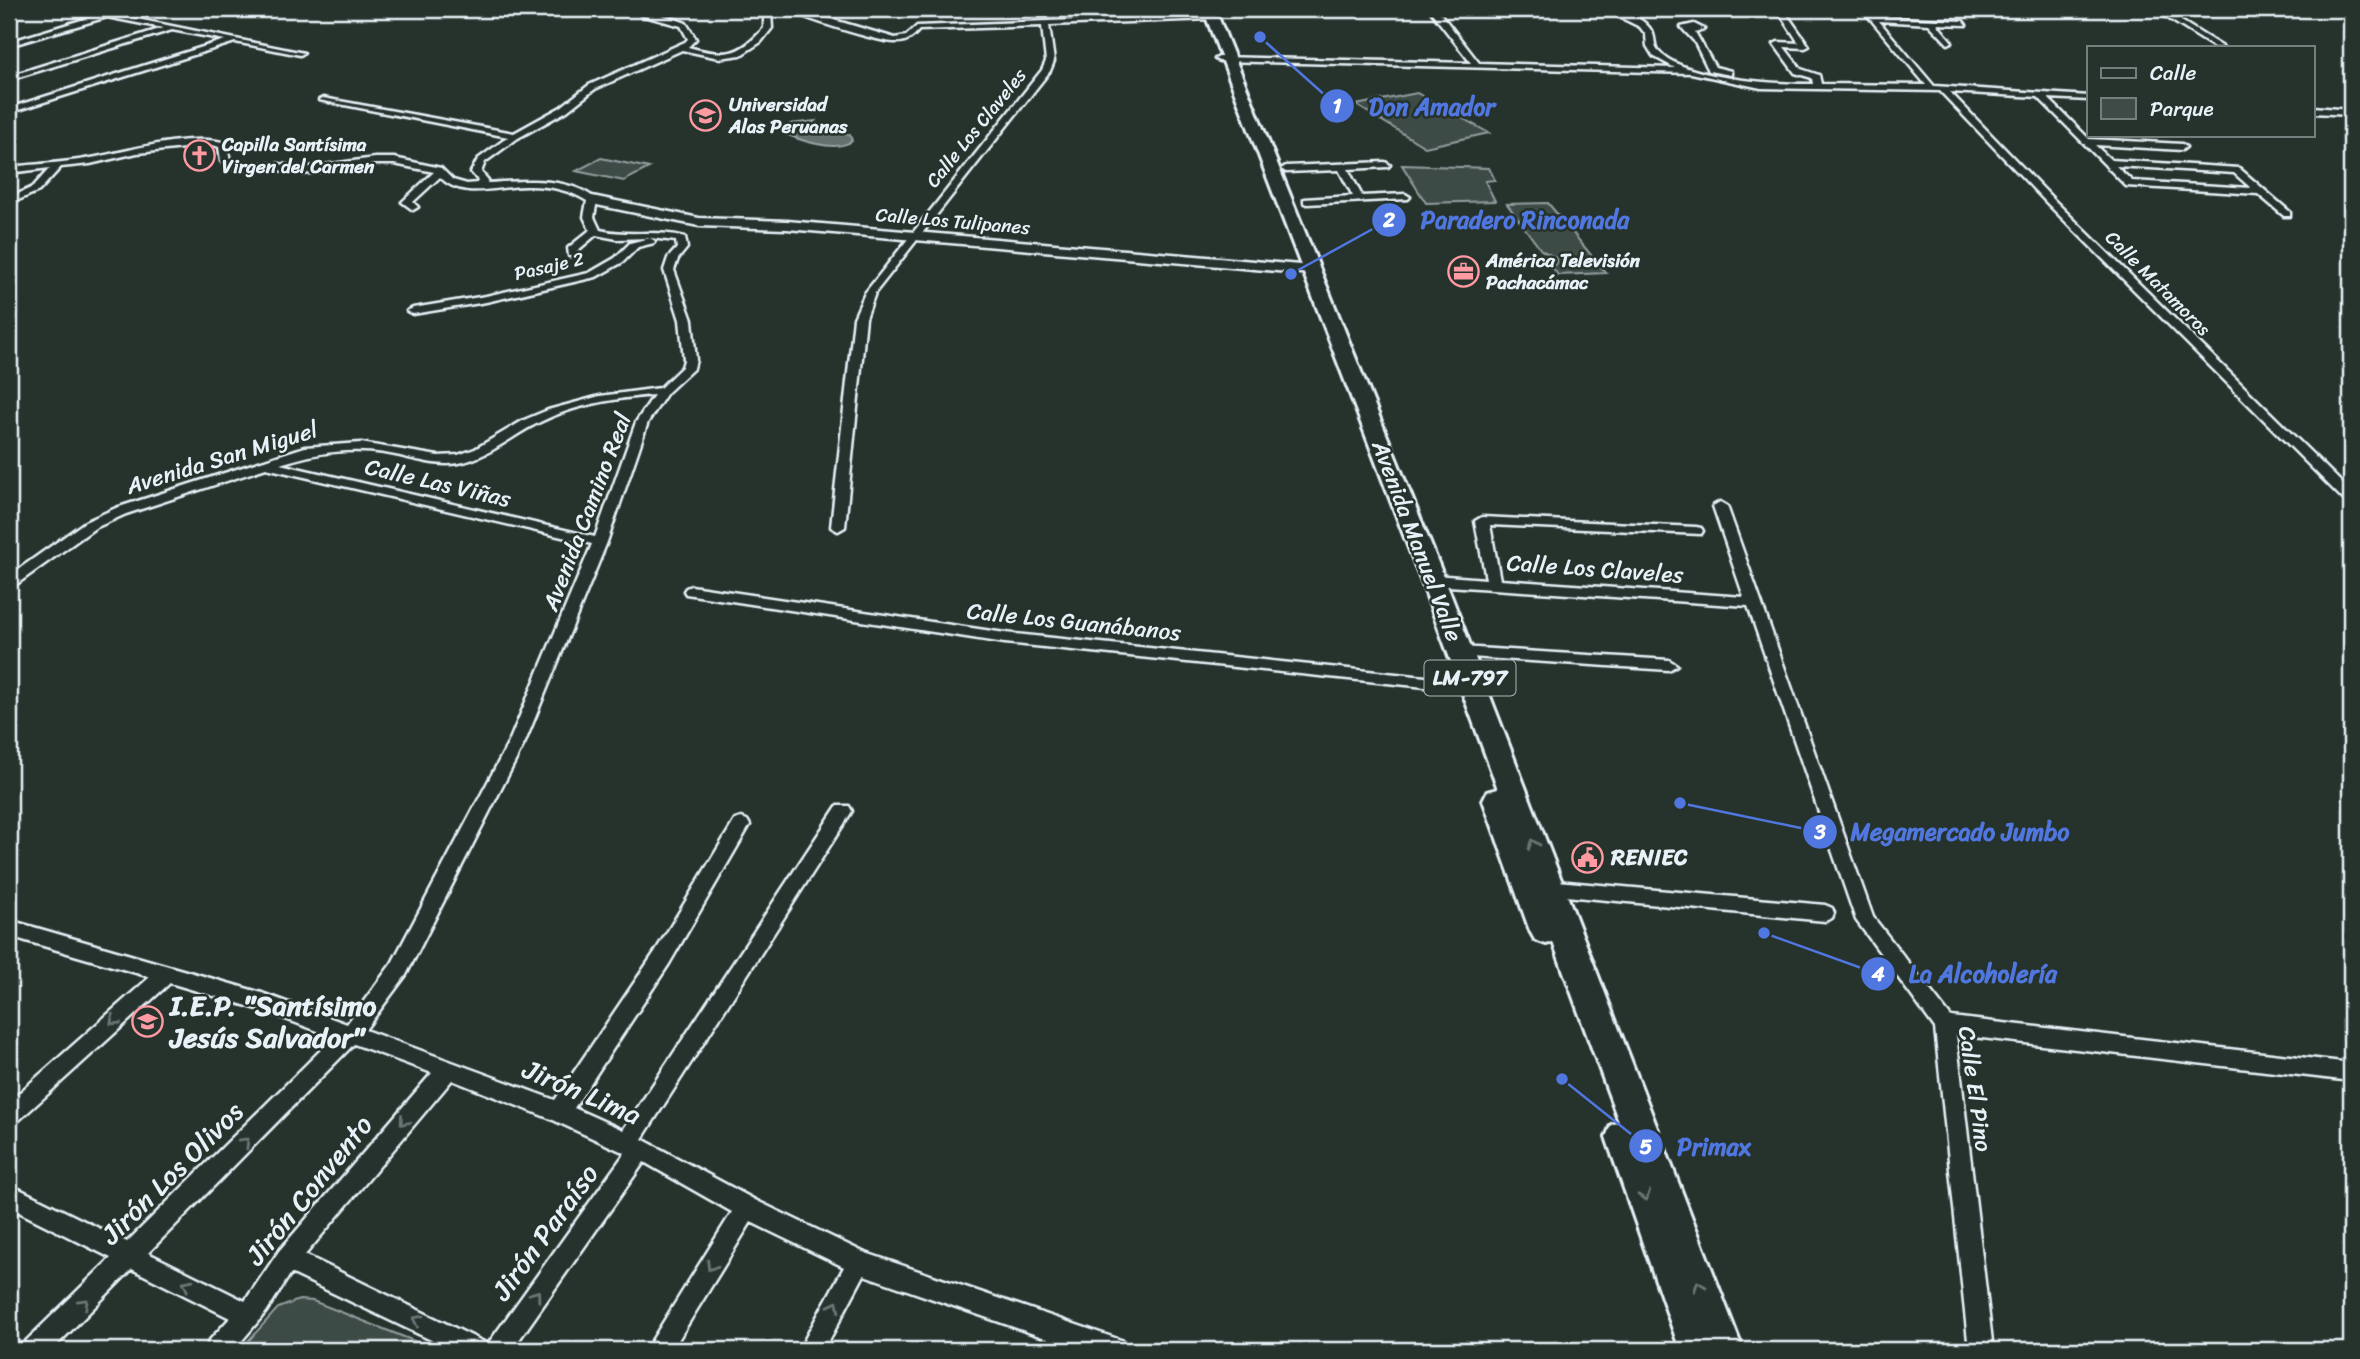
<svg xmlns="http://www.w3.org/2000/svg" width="2360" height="1359" viewBox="0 0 2360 1359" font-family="Sriracha,sans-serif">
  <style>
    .green { fill: #3e4b47; stroke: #939ea0; stroke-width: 2 }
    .water { fill: #636f6d; stroke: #98a3a5; stroke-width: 2 }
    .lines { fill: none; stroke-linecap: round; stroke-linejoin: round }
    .minor-casing { stroke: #e8f1f8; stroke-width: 5 }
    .tertiary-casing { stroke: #e8f1f8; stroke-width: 5 }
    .primary-casing { stroke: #e8f1f8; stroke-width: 6 }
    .minor { fill: #26332d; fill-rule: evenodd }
    .tertiary { fill: #26332d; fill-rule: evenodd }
    .primary { fill: #26332d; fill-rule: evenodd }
    .oneway { stroke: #6a7674 }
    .labels { text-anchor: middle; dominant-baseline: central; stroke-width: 5; stroke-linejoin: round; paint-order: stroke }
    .far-poi-label { font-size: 19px; font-weight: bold; fill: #e8f1f8; stroke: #26332d; text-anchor: start }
    .far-street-label { font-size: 19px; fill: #e8f1f8; stroke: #26332d }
    .shield { fill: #26332d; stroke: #aeb8bb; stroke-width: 2 }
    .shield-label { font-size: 21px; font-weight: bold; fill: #e8f1f8 }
    .street-label { font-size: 23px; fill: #e8f1f8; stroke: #26332d }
    .poi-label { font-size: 23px; font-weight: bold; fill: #e8f1f8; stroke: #26332d; text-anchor: start }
    .near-poi-label { font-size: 28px; font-weight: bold; fill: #e8f1f8; stroke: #26332d; text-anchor: start }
    .near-street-label { font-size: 28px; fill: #e8f1f8; stroke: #26332d }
    .leader { fill: none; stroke: #5077e0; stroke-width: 2.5 }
    .callout-dot { fill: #5077e0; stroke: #26332d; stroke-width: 2.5 }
    .mark-label { font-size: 21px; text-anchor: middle; font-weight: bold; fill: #fff }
    .callout-label { font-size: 24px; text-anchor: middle; font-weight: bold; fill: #5077e0; stroke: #26332d; stroke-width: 5; stroke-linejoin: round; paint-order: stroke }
  </style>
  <rect width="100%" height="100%" fill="#26332d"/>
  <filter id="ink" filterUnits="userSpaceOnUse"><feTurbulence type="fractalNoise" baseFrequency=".0143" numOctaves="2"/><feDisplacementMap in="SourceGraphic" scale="14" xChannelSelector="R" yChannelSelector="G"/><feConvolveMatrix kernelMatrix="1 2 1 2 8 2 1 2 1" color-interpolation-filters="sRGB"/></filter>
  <g filter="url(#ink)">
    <g class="green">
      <polygon points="1417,93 1489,133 1425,147 1356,105"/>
      <polygon points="601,158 649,168 624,181 576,171"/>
      <polygon points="1402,165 1489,168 1495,180 1485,181 1495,201 1426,203"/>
      <polygon points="1548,203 1606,273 1558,275 1552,267 1557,263 1556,258 1541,250 1507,204"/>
      <polygon points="299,1300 313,1301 437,1350 240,1350 278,1308"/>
    </g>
    <path class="water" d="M815,121L810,126L837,130L850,135L852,141C836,153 798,140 782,132L790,124Z"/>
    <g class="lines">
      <defs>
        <g id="minor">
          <polygon points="74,9 88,9 304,53 300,55 235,42 9,113 9,108 225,40 172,30 9,80 9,76 163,28 107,17 9,46 9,42 98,15"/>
          <path d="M634,9C642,9 677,19 686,23L696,39L688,47C724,57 739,57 764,28V10L778,9L771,13L772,28L761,42L741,55L719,58L682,50L595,89L567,111L518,138L485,162L481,172L488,180L487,183C522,181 568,175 597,200L594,217L600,230C628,237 656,229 685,237L687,248L678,259L674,270L692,320L696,360L694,368L667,393L648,422L607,542L525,742L406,975L365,1030L555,1100L655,952L735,820L741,818L747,820L750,825L747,830L669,964L574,1108L623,1130L837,806H849L852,811L849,816L642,1139L755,1200L863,1252L1115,1338L1124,1341L1127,1350H1080L864,1275L824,1350H799L844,1267L751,1222L672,1350H646L732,1212L644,1162L512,1350H452L291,1273L266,1312L234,1350H206L209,1341L230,1318L132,1269L52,1350H23L26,1341L111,1258L9,1207V1184L127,1242L334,1037L261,1010L170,983L17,1122L9,1125V1102L150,977L9,936V920L262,993L347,1024L392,963L509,742L592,544L266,468L126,514L95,528L14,586L9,587V576L85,522L116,508L305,447L361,443L438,456L458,455L475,449L524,420L548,410L600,396L660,388L682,367L684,360L680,320L664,270L668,258L677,248L676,241L650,238L655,241L654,243L638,247L623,262L596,277L486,302L413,314L407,311L413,308L486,296L589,273L615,258L630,243L650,238L617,239L596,235L577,251V256H569L568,248L590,230L584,217L587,201C570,190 550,186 529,186C499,185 463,201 440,177L413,202L418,207L413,210L402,202L434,172L394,164H375L303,174L279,170L232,169L221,161L219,147L213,145L137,153L90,164L61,167L39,191L9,204V198L33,187L50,168L9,173V167C36,164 64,163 91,158C128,151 190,132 226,143L230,160L234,163L279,164L303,168L375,158H394L441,168L453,180L467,184L477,183L478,180L471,172L478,159L508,137L319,100L323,98L514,133L561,107L589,85L685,42L688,39L681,26L641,15ZM654,395L636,422L595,537L280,464C315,453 349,447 385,453C410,457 434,467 459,463C490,457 512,435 540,422C574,405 616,398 654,395ZM354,1044L432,1073L279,1251L245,1301L148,1253ZM452,1080L551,1119L625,1153L488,1344L305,1255Z"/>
          <path d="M787,9H797L895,38L906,36L917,26L1212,15L1216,17L1212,19L1049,25L1054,61L1050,71L875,293L866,318L845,527L838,531L831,527L854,318L865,293L1042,70L1046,61L1042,26L919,30C912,38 906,43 895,42C879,42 801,18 787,9Z"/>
          <path d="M1429,9H1437L1479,63L1675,68L1653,56L1647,46L1646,35L1640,27L1603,9C1619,8 1646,17 1653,34C1655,39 1654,45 1657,50C1682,79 1773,84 1813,84L1812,78L1795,73L1774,44L1778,42L1799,43L1777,9H1783L1809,46L1805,48L1784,47L1801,69L1819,75L1821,84L1926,85L1862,9H1869L1876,17L1963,21L1966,25L1937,24L1952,42L1948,44L1929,24L1879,21L1934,86L2089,96V100L2048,98L2089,139L2182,144L2186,147L2182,150L2095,145L2111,160L2239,168L2290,212V216H2284L2258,194L2126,186L2038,97L1950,92L2054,200L2351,492V503L2346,502L2048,204L1940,91L1761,88L1691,73L1219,61L1215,59L1219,57L1471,63ZM2116,166L2234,173L2251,188L2132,181Z"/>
          <polygon points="2153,9 2162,9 2223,47 2214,47"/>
          <polygon points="1694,24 1704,29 1695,32 1715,67 1731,71 1731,75 1709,71 1694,41 1681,27"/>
          <polygon points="2313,107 2351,110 2351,115 2313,113"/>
          <polygon points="1385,162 1390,165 1388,167 1348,169 1362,196 1405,194 1410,197 1408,199 1307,204 1304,203 1304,199 1353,196 1339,170 1286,172 1281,169 1286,166"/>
          <polygon points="1720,502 1727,506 1873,917 1951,1017 2351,1063 2351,1081 1956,1035 1993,1350 1969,1350 1935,1028 1856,920 1748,606 1433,585 1426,580 1433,575 1486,579 1475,521 1482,517 1696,527 1701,528 1703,531 1701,534 1490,525 1500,580 1744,597 1713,506"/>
          <polygon points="691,586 1005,633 1454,680 1462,685 1454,690 1005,643 686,594 684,591 686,588"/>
          <polygon points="1460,647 1669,660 1677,665 1669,670 1455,656 1452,652"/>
          <polygon points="1545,880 1825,905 1832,908 1834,913 1832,918 1825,921 1545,894 1538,892 1536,887 1538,882"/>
        </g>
        <polygon id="tertiary" points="592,196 699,218 787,221 1312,266 1319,270 1312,274 787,229 699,226 587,203 587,197"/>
        <polygon id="primary" points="1203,9 1215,9 1445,580 1743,1350 1680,1350 1606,1137 1611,1125 1619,1122 1553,942 1546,944 1535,940 1530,931 1483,800 1487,792 1498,789 1421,580"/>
      </defs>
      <use href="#minor" class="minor-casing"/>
      <use href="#tertiary" class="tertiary-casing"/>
      <use href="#primary" class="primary-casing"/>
      <use href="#minor" class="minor"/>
      <use href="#tertiary" class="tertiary"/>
      <use href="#primary" class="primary"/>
    </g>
    <defs><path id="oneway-chevron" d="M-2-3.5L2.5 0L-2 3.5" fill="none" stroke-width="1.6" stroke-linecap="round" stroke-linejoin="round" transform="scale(1.75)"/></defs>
    <g class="oneway">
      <use href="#oneway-chevron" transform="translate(1533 844) rotate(-111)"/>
      <use href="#oneway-chevron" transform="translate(114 1021) rotate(138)"/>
      <use href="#oneway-chevron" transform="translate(404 1121) rotate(130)"/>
      <use href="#oneway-chevron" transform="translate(245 1142) rotate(-45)"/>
      <use href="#oneway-chevron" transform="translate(1645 1196) rotate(70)"/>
      <use href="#oneway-chevron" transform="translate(711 1266) rotate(122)"/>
      <use href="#oneway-chevron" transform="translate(187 1284) rotate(-153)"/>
      <use href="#oneway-chevron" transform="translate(1699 1286) rotate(-111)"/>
      <use href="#oneway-chevron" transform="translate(536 1295) rotate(-54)"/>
      <use href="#oneway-chevron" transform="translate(84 1303) rotate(-44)"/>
      <use href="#oneway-chevron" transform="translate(835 1306) rotate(-62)"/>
      <use href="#oneway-chevron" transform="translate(417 1320) rotate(-154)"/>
    </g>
  </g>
  <defs>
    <symbol id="university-ring" viewBox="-11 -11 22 22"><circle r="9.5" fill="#26332d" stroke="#ff9aa2" stroke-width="1.5"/><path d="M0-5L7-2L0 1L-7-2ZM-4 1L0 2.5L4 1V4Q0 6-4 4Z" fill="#ff9aa2"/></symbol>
    <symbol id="church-ring" viewBox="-11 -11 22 22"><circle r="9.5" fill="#26332d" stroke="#ff9aa2" stroke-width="1.5"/><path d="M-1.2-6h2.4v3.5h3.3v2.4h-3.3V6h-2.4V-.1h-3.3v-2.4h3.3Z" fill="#ff9aa2"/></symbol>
    <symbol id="office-ring" viewBox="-11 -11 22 22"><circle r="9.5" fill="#26332d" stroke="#ff9aa2" stroke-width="1.5"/><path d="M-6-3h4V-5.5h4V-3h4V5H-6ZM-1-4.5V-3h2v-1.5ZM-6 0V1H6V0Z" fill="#ff9aa2"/></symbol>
    <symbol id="civic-ring" viewBox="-11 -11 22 22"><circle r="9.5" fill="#26332d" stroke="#ff9aa2" stroke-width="1.5"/><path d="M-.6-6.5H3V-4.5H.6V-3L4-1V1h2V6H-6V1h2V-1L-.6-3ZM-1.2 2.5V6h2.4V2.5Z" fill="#ff9aa2"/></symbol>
    <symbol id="school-ring" viewBox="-11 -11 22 22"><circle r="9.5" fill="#26332d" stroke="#ff9aa2" stroke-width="1.5"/><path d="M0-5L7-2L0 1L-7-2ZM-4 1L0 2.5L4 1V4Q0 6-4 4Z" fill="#ff9aa2"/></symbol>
  </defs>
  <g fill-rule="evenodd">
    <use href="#university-ring" x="688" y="98" width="35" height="35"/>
    <use href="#church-ring" x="182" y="138" width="35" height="35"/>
    <use href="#office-ring" x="1446" y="254" width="35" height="35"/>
    <use href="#civic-ring" x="1570" y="840" width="35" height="35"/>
    <use href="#school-ring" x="130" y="1004" width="35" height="35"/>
  </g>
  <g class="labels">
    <g class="far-poi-label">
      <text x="729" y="104">Universidad<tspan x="729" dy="22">Alas Peruanas</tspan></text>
      <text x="222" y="144">Capilla Santísima<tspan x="222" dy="22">Virgen del Carmen</tspan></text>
      <text x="1486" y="260">América Televisión<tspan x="1486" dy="22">Pachacámac</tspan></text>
    </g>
    <g class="far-street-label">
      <text transform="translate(976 128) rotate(-51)">Calle Los Claveles</text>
      <text transform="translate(953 221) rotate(5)">Calle Los Tulipanes</text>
      <text transform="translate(549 266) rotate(-13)">Pasaje 2</text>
      <text transform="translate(2158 283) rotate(45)">Calle Matamoros</text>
    </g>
    <rect class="shield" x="1424.5" y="660.5" width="91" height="35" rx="5"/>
    <g class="shield-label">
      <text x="1470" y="678">LM-797</text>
    </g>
    <g class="street-label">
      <text transform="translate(222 458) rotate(-17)">Avenida San Miguel</text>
      <text transform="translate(438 483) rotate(13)">Calle Las Viñas</text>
      <text transform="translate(587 512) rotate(-69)">Avenida Camino Real</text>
      <text transform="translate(1417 541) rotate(69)">Avenida Manuel Valle</text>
      <text transform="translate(1595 569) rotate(4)">Calle Los Claveles</text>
      <text transform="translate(1074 622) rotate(6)">Calle Los Guanábanos</text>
      <text transform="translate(1975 1089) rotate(82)">Calle El Pino</text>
    </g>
    <g class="poi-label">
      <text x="1611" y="857">RENIEC</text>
    </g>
    <g class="near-poi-label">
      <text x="170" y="1005">I.E.P. "Santísimo<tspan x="170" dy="32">Jesús Salvador"</tspan></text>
    </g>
    <g class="near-street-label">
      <text transform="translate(582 1092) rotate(23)">Jirón Lima</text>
      <text transform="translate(172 1173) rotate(-45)">Jirón Los Olivos</text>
      <text transform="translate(309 1190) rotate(-51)">Jirón Convento</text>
      <text transform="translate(545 1232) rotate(-54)">Jirón Paraíso</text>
    </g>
  </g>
  <path class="leader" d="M1260 37L1337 106M1291 274L1389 220M1680 803L1820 832M1764 933L1878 974M1562 1079L1646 1146"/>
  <g class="callout-dot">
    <circle cx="1260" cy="37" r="7"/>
    <circle cx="1291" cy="274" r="7"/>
    <circle cx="1680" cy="803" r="7"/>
    <circle cx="1764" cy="933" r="7"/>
    <circle cx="1562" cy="1079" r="7"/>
    <circle cx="1337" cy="106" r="18"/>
    <circle cx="1389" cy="220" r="18"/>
    <circle cx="1820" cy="832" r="18"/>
    <circle cx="1878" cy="974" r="18"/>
    <circle cx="1646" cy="1146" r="18"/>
  </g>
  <g class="mark-label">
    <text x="1337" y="113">1</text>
    <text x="1389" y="227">2</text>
    <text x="1820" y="839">3</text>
    <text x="1878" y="981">4</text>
    <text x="1646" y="1154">5</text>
  </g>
  <g class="callout-label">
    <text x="1432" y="115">Don Amador</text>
    <text x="1525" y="228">Paradero Rinconada</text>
    <text x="1960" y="840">Megamercado Jumbo</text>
    <text x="1983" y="982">La Alcoholería</text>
    <text x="1714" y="1155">Primax</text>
  </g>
  <rect width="2360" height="1359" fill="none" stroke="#26332d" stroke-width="35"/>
  <rect x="18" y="18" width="2325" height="1324" fill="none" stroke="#e8f1f8" stroke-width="2.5" filter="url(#ink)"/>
  <rect x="2087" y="46" width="228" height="91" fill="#26332d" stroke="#747f7e" stroke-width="2"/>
  <rect x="2101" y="68" width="35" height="10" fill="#26332d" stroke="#747f7e" stroke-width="2"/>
  <text x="2150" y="80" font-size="21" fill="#e8f1f8">Calle</text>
  <rect x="2101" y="98" width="35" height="21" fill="#3e4b47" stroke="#747f7e" stroke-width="2"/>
  <text x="2150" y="116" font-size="21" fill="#e8f1f8">Parque</text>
</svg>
